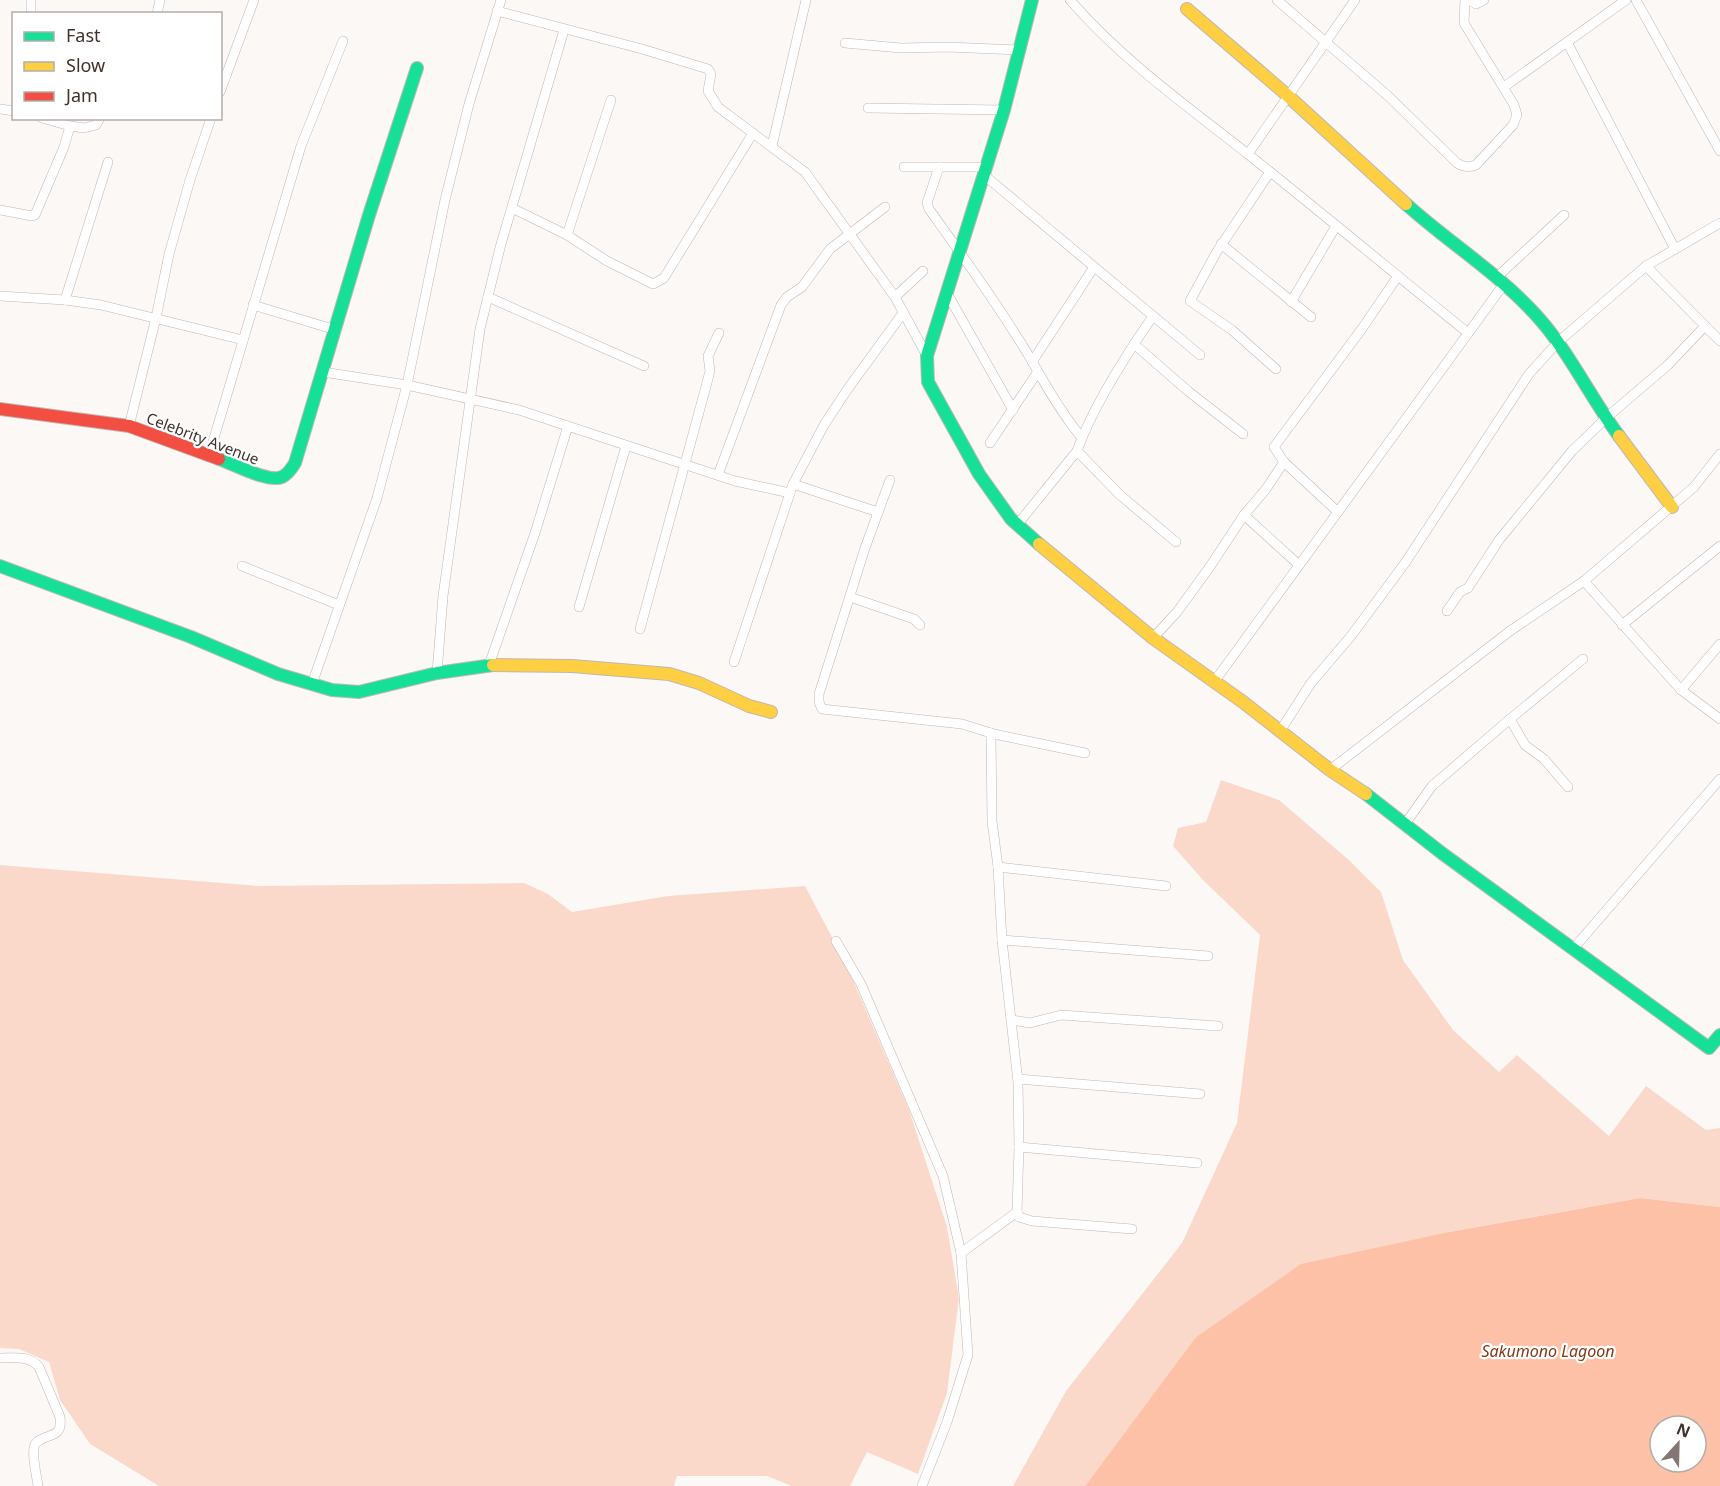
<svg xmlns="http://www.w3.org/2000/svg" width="1720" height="1486" viewBox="0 0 1720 1486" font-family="'Noto Sans',sans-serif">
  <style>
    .green { fill: #fbd9ca }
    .water { fill: #fdc1a8; fill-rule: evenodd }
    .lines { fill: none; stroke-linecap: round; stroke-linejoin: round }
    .street-casing { stroke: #c0b7b3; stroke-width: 10 }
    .fast-casing { stroke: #c0b7b3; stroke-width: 14 }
    .slow-casing { stroke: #c0b7b3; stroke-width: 14 }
    .jam-casing { stroke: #c0b7b3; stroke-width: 14 }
    .street { stroke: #fffefe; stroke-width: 9 }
    .fast { stroke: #16e098; stroke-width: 12 }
    .slow { stroke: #ffcf43; stroke-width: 12 }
    .jam { stroke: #f24e42; stroke-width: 12 }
    .labels { text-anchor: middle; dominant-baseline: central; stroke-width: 4.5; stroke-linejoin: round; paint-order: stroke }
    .street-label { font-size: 15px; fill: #41322b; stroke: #fff }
    .water-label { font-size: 16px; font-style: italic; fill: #853a16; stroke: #fff }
  </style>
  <rect width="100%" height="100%" fill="#fcf8f6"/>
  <g class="green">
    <polygon points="1221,780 1279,800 1350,861 1381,892 1403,960 1453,1030 1499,1072 1517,1055 1609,1136 1646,1086 1706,1130 1720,1128 1720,1207 1640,1198 1449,1232 1195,1338 1085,1486 1013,1486 1066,1391 1182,1243 1237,1123 1260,935 1203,880 1173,846 1178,828 1206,822"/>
    <polygon points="0,865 258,886 524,883 548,894 572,912 668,896 805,886 845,962 909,1110 947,1227 959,1298 947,1393 918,1474 867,1452 850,1486 792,1486 767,1476 677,1476 674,1486 159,1486 90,1444 60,1400 49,1362 19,1349 0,1348"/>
  </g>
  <path class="water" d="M1640,1198L1720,1207V1486H1085L1195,1338L1301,1264L1449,1232ZM1660,1426H1696V1462H1660Z"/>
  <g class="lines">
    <defs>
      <g id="street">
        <polyline points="31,0 31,14"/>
        <path d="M1070,0C1122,60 1187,106 1249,155C1322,213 1395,274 1468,333"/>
        <path d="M1277,0L1387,95L1457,163C1463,167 1468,168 1476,165L1513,125L1517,115L1514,105L1464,23L1465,0"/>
        <polyline points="1469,0 1476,4 1484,0"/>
        <polyline points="1636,0 1720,151"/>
        <polyline points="497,11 642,49 708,69 711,74 708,91 718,107 805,172 895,297 927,356"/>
        <polyline points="157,14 160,0"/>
        <polyline points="1567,42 1675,249"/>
        <polyline points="845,43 901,48 948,47 1020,50"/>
        <polyline points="1504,87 1626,0"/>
        <polyline points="220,92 254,0"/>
        <polyline points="868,108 1004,110"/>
        <polyline points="0,109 14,111"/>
        <polyline points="70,126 84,128 96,125 100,118"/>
        <polyline points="772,146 806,0"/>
        <polyline points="1248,154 1355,0"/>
        <polyline points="904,167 986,167"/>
        <path d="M939,167L927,203L929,209C964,258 1001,309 1032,361C1047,388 1062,414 1082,438"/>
        <polyline points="1270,172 1216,253 1190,301 1232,330 1276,369"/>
        <polyline points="984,175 1200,355"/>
        <polyline points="512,208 567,235 607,261 653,284 664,278 753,133"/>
        <polyline points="0,210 32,216 35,215 64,147 70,126 42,118"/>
        <polyline points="567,235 611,100"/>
        <polyline points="1221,244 1311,317"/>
        <polyline points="1646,266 1720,341"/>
        <polyline points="1497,277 1564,215"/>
        <polyline points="948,295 1013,410"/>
        <polyline points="0,296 65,300 101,305 243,340"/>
        <polyline points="488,297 644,366"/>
        <polyline points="895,297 923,271"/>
        <polyline points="65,300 108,162"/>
        <polyline points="1291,302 1336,226"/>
        <polyline points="253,305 336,330"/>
        <polyline points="1134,344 1188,391 1243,434"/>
        <polyline points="1032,362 1094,267"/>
        <polyline points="323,372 407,385 519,410 735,481 790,493"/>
        <polyline points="129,426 156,318 169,254 190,180 211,118"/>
        <polyline points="990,443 1037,373"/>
        <polyline points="1077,451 1120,495 1176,542"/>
        <polyline points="209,455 301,146 343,41"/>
        <polyline points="1284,462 1338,512"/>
        <polyline points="718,475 781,305 787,297 802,287 830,249 885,207"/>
        <polyline points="890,480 865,548 819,694 819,702 822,709 962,724 994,734 1085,753"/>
        <polyline points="793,484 878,512"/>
        <polyline points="1244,515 1299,565"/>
        <path d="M1017,525L1077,451C1093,406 1126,355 1153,316"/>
        <polyline points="242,566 339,605"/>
        <polyline points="1584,581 1681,690 1720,719"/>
        <polyline points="850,597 914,619 920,625"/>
        <polyline points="579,607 626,446"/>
        <polyline points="1447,611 1460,592 1468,588 1499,540 1572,451 1606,418 1668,365 1705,326"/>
        <polyline points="1622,625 1720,546"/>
        <polyline points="640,629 705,390 710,371 708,356 719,333"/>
        <polyline points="1153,638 1177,612 1209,568 1244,515 1266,489 1284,462 1274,447 1361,330 1398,276"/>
        <polyline points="734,662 793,484 824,425 847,390 903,313"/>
        <polyline points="489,665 535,533 568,426"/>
        <polyline points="437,673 443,596 480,329 501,244 564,30"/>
        <polyline points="1214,682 1504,284"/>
        <polyline points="312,684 377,498 407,385 445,200 469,104 501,0"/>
        <polyline points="1681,690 1720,644"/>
        <polyline points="1510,719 1525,745 1544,759 1568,787"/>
        <polyline points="1280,731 1311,683 1351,636 1405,563 1529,374 1558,342 1646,266 1720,223"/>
        <polyline points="1330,770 1510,631 1584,581 1694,487 1720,454"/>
        <polyline points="1405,824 1432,786 1510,719 1583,659"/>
        <polyline points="998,867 1166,886"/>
        <polyline points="1002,940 1208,956"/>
        <polyline points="836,941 861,984 943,1176 961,1253 968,1355 947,1422 922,1486"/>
        <polyline points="1573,949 1720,779"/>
        <polyline points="1012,1020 1030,1023 1061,1015 1218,1026"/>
        <polyline points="1018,1079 1200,1094"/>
        <polyline points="1019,1147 1197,1163"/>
        <polyline points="1017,1212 1019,1217 1032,1221 1132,1229"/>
        <polyline points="961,1253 1017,1212 1019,1147 1018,1082 1002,940 998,867 992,821 991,733"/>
        <path d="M0,1358C15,1358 29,1355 39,1367L60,1417C63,1440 47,1432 36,1443C30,1449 37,1477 38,1486"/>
      </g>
      <g id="fast">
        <polyline points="1032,0 1004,110 927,356 928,382 979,474 1011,519 1039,544"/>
        <path d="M1406,204C1448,242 1497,272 1536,315C1569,351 1590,397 1619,436"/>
        <path d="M219,459C234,464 268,483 282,477C288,474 292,468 295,463L369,215L417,68"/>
        <polyline points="0,566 191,637 278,674 332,690 359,692 437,673 493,665"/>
        <polyline points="1366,794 1443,854 1709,1048 1720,1035"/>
      </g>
      <g id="slow">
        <polyline points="1187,9 1287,95 1406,204"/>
        <polyline points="1619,436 1672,507"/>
        <polyline points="1039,544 1153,638 1243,702 1330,770 1366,794"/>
        <polyline points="493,665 572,666 669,674 699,683 749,706 771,712"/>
      </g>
      <polyline id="jam" points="0,409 129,426 219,459"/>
    </defs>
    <use href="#street" class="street-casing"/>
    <use href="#fast" class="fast-casing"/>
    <use href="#slow" class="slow-casing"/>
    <use href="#jam" class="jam-casing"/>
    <use href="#street" class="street"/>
    <use href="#fast" class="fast"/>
    <use href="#slow" class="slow"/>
    <use href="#jam" class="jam"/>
  </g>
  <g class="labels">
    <g class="street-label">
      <text transform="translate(203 438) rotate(21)">Celebrity Avenue</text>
    </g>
    <g class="water-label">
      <text x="1548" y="1351">Sakumono Lagoon</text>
    </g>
  </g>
  <rect x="12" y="12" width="210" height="108" fill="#ffffff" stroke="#b3adaa" stroke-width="1.5"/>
  <rect x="24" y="32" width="30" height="9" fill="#16e098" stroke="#b3adaa" stroke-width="1.5"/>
  <text x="66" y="42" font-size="18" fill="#41322b">Fast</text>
  <rect x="24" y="62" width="30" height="9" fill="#ffcf43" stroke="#b3adaa" stroke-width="1.5"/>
  <text x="66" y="72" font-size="18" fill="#41322b">Slow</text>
  <rect x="24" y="92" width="30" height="9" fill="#f24e42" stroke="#b3adaa" stroke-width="1.5"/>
  <text x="66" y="102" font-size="18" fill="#41322b">Jam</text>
  <g transform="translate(1678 1444) rotate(22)"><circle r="28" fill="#ffffff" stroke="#b3adaa" stroke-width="1.5"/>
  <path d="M0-4.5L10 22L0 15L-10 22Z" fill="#827772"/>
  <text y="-9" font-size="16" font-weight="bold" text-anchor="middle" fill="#41322b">N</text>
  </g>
</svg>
